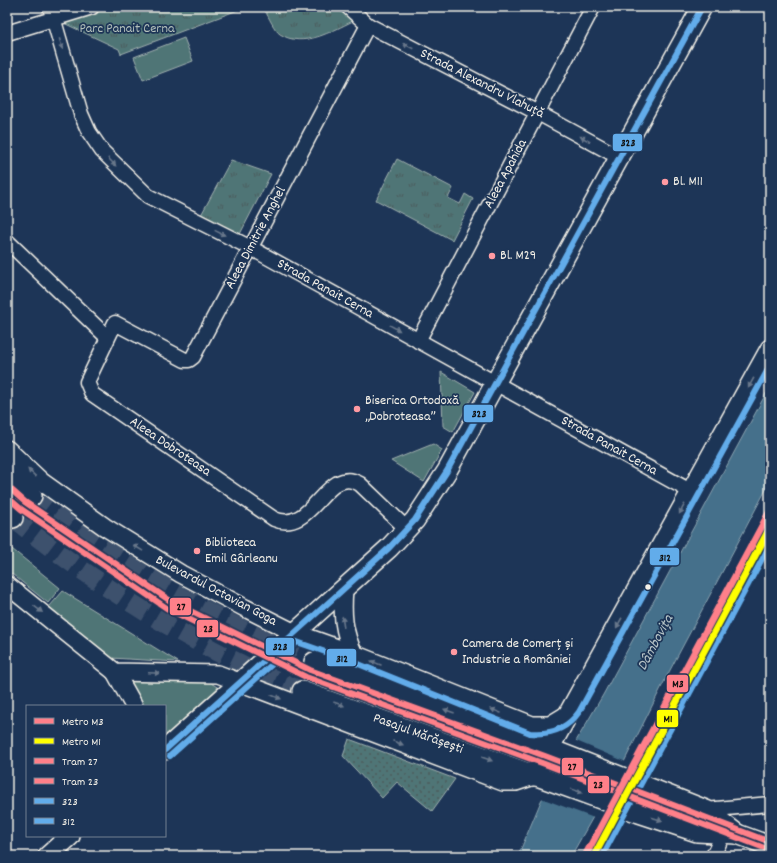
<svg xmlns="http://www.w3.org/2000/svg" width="777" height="863" viewBox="0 0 777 863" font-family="Dekko,sans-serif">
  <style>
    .grass { fill: #4f7476; stroke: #a2b2af }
    .park { fill: url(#park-tufts); stroke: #a2b2af }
    .garden { fill: url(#garden-dots); stroke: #a2b2af }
    .water { fill: #45708b; stroke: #8ba4b0 }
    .pier { fill: #1d3557 }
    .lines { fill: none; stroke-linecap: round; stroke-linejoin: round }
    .secondary-tunnel { stroke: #3d516d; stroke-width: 19; stroke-dasharray: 19 10; stroke-linecap: butt }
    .minor-casing { stroke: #f4f1e8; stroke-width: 17 }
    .tertiary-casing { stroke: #f4f1e8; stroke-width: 20 }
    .secondary-casing { stroke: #f4f1e8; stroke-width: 22 }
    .minor { stroke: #1d3557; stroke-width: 14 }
    .tertiary { stroke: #1d3557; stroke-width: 17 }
    .secondary { stroke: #1d3557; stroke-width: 19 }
    .bus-1-casing { stroke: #1d3557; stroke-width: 9 }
    .bus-2-casing { stroke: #1d3557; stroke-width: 9 }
    .bus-1 { stroke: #62acea; stroke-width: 6 }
    .bus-2 { stroke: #62acea; stroke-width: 6 }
    .tram-1-casing { stroke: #1d3557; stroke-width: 9 }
    .tram-2-casing { stroke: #1d3557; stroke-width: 9 }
    .tram-1 { stroke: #ff8089; stroke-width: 6 }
    .tram-2 { stroke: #ff8089; stroke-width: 6 }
    .metro-1-casing { stroke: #1d3557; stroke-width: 10 }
    .metro-2-casing { stroke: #1d3557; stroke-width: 10 }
    .metro-1 { stroke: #ff808a; stroke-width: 7 }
    .metro-2 { stroke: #ff0; stroke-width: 7 }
    .oneway { fill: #68778a }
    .poi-dot { fill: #ff9aa2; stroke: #1d3557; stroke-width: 1.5 }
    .bus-dot { fill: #f4f1e8; stroke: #1d3557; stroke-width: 1.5 }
    .labels { text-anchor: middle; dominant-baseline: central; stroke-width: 3.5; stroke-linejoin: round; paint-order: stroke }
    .park-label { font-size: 14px; fill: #b2bfba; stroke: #1d3557 }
    .street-label { font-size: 14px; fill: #f4f1e8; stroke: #1d3557 }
    .poi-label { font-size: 14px; fill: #f4f1e8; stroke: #1d3557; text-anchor: start }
    .water-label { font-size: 15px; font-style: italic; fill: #b7c4c7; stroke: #1d3557 }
    .line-badge { stroke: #1d3557; stroke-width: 1.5 }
    .pale-badge-label { font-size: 11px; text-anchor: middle; font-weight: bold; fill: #111 }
  </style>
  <defs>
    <pattern id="park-tufts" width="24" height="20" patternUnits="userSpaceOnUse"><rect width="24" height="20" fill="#4f7476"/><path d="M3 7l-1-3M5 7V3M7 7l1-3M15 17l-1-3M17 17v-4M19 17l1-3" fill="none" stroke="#4c5c5c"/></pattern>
    <pattern id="garden-dots" width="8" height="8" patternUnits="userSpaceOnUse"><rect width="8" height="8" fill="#4f7476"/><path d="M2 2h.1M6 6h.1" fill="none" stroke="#4c5c5c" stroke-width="1.8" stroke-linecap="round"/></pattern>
  </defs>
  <rect width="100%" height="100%" fill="#1d3557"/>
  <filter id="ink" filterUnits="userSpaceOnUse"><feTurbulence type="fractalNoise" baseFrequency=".025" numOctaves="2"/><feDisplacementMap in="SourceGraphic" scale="8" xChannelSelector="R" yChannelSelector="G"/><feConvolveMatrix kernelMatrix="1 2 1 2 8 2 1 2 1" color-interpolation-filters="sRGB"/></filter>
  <g filter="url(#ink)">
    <g class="grass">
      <polygon points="184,38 193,61 143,80 134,57"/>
      <polygon points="441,372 475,392 453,432 443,426"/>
      <polygon points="433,444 442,450 424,482 391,461"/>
      <polygon points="7,545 60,588 48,603 7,570"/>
      <polygon points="63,591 178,662 111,658 49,607"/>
      <polygon points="125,677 206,680 222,690 165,741 165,706 140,706"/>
    </g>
    <g class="park">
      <polygon points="92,7 246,7 121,54 119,49 53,18"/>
      <path d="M265,7H337L353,21C332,31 303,49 280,34C274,30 269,17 265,11Z"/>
      <polygon points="397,159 453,188 448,198 460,204 465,194 473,199 452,240 376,200"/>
      <polygon points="231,160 271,174 239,236 201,215"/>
    </g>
    <polygon class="garden" points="349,739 455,779 432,811 397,782 382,798 343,756"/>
    <polygon class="water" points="770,386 770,482 669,672 624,762 571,856 518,856 541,801 603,695"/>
    <polygon class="pier" points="574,740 626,762 594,818 541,798"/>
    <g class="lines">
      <g class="secondary-tunnel">
        <path d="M32,496C118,564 212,619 314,662"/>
        <path d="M13,518C101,589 198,649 302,691"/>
      </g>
      <defs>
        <g id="minor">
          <polyline points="50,7 81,114 89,132 102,151 148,196 251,248 692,492"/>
          <polyline points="348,7 368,25 538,113 619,157"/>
          <path d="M368,25L193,357L189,360H185L115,323L87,382L92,394L274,519C313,536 326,463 360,484L407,529"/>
          <polyline points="7,33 92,7"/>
          <polyline points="7,241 107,337"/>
          <polyline points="418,341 593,7"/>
          <polyline points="758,549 770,556"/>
          <polyline points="706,810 770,804"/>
          <polyline points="713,856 727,826"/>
        </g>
        <g id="tertiary">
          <polyline points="7,449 42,482 105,527 181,574 245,608 295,633 354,654 532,725 550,725 568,714"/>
          <polyline points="7,585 115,672 218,674 503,782 516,782 534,776"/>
          <path d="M344,589C342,613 343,632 354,654"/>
          <polyline points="115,672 134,706"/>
        </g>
        <g id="secondary">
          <polyline points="7,473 32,496"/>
          <polyline points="7,513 13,518"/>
          <polyline points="314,662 525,739 706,810 737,834"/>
          <polyline points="302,691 639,813 697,832 737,834 770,846"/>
          <polyline points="165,750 389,548 415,520 447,471 702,7"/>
          <polyline points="534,776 770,349"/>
          <polyline points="48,856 70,836"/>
          <polyline points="593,856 770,527"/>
        </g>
      </defs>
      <use href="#minor" class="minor-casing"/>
      <use href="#tertiary" class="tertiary-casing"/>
      <use href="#secondary" class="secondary-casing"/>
      <use href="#minor" class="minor"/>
      <use href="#tertiary" class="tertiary"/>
      <use href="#secondary" class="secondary"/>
      <defs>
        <polyline id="bus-1" points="165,750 389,548 415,520 447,471 702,7"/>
        <g id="bus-2">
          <path d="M170,756L297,642L351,661L530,733C550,735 567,729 579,712L770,366"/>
          <polyline points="602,856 770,544"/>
        </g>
      </defs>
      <use href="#bus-1" class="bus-1-casing"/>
      <use href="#bus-2" class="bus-2-casing"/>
      <use href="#bus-1" class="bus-1"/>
      <use href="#bus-2" class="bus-2"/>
      <defs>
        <polyline id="tram-1" points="7,486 25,502 172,602 310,670 545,756 770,842"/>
        <polyline id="tram-2" points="7,497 21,509 168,609 306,677 542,763 767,849"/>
      </defs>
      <use href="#tram-1" class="tram-1-casing"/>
      <use href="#tram-2" class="tram-2-casing"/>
      <use href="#tram-1" class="tram-1"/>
      <use href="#tram-2" class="tram-2"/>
      <defs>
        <polyline id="metro-1" points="585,856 770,511"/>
        <polyline id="metro-2" points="594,856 770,528"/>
      </defs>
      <use href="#metro-1" class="metro-1-casing"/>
      <use href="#metro-2" class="metro-2-casing"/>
      <use href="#metro-1" class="metro-1"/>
      <use href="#metro-2" class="metro-2"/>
    </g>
    <defs><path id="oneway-solid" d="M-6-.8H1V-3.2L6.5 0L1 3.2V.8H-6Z"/></defs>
    <g class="oneway">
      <use href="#oneway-solid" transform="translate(61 44) rotate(74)"/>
      <use href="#oneway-solid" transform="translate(408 46) rotate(-153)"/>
      <use href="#oneway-solid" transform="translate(585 139) rotate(-151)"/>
      <use href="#oneway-solid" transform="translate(112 162) rotate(46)"/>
      <use href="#oneway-solid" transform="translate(220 233) rotate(26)"/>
      <use href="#oneway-solid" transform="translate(395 328) rotate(29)"/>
      <use href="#oneway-solid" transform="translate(751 383) rotate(119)"/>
      <use href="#oneway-solid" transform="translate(32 473) rotate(-137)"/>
      <use href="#oneway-solid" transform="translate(682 509) rotate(119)"/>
      <use href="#oneway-solid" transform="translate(138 548) rotate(-148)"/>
      <use href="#oneway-solid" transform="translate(38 609) rotate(38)"/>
      <use href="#oneway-solid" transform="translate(343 622) rotate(-98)"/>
      <use href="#oneway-solid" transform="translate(619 623) rotate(119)"/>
      <use href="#oneway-solid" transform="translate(376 663) rotate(-158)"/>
      <use href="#oneway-solid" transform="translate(154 673) rotate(2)"/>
      <use href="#oneway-solid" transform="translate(276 697) rotate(21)"/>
      <use href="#oneway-solid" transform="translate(339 704) rotate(20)"/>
      <use href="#oneway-solid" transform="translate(449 711) rotate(-160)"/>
      <use href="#oneway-solid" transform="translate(496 711) rotate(-158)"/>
      <use href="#oneway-solid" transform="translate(398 743) rotate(21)"/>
      <use href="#oneway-solid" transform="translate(487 759) rotate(20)"/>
      <use href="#oneway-solid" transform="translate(577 791) rotate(20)"/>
      <use href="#oneway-solid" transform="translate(657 819) rotate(18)"/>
    </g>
  </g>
  <g class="poi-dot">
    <circle cx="665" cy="182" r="4"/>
    <circle cx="492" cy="256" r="4"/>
    <circle cx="357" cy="409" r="4"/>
    <circle cx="197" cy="551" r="4"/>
    <circle cx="454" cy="652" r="4"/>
  </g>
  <circle class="bus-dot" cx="648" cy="587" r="3.5"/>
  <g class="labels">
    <g class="park-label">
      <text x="127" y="29">Parc Panait Cerna</text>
    </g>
    <g class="street-label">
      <text transform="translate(482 84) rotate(27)">Strada Alexandru Vlahuță</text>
      <text transform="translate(506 174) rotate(-62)">Aleea Apahida</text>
      <text transform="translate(256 238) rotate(-62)">Aleea Dimitrie Anghel</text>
      <text transform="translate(325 289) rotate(29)">Strada Panait Cerna</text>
      <text transform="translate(609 446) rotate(29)">Strada Panait Cerna</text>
      <text transform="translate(170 447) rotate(34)">Aleea Dobroteasa</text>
      <text transform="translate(216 591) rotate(28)">Bulevardul Octavian Goga</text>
      <text transform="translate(418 734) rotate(20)">Pasajul Mărășești</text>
    </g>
    <g class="poi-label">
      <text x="673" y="182">Bl. M11</text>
      <text x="500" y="256">Bl. M29</text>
      <text x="365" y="401">Biserica Ortodoxă<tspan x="365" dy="16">„Dobroteasa”</tspan></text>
      <text x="205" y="543">Biblioteca<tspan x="205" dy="16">Emil Gârleanu</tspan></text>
      <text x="462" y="644">Camera de Comerț și<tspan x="462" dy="16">Industrie a României</tspan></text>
    </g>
    <g class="water-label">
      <text transform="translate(656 643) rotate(-62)">Dâmbovița</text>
    </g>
  </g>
  <g class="line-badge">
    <rect x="612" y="133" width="31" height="19" rx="4" fill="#62acea"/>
    <rect x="463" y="404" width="31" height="19" rx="4" fill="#62acea"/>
    <rect x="649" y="547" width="31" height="19" rx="4" fill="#62acea"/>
    <rect x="169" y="597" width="23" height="19" rx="4" fill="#ff8089"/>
    <rect x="196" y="619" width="23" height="19" rx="4" fill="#ff8089"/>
    <rect x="265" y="637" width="30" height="19" rx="4" fill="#62acea"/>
    <rect x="326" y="648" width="31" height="19" rx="4" fill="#62acea"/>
    <rect x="666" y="674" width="23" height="19" rx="4" fill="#ff808a"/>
    <rect x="656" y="709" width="23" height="19" rx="4" fill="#ff0"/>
    <rect x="561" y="757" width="23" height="19" rx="4" fill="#ff8089"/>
    <rect x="587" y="775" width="23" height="19" rx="4" fill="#ff8089"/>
  </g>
  <g class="pale-badge-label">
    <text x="628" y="146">323</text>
    <text x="479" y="417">323</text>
    <text x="665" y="561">312</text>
    <text x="181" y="610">27</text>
    <text x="208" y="632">23</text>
    <text x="280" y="650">323</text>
    <text x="342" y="662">312</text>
    <text x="678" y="687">M3</text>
    <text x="668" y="722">M1</text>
    <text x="572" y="770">27</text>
    <text x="598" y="788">23</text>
  </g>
  <rect width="777" height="863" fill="none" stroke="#1d3557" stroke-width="24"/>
  <rect x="12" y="12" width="753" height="839" fill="none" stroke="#f4f1e8" stroke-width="1.5" filter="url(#ink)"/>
  <rect x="26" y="705" width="140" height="132" fill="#1d3557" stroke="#738091"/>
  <rect x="34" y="718" width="20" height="6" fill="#ff808a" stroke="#738091"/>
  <text x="62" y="725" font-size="12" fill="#f4f1e8">Metro M3</text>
  <rect x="34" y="738" width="20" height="6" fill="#ffff00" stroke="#738091"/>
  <text x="62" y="745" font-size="12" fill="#f4f1e8">Metro M1</text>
  <rect x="34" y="758" width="20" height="6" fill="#ff8089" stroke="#738091"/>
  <text x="62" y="765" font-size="12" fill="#f4f1e8">Tram 27</text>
  <rect x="34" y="778" width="20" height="6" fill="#ff8089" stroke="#738091"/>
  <text x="62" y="785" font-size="12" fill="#f4f1e8">Tram 23</text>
  <rect x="34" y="798" width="20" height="6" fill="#62acea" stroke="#738091"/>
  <text x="62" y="805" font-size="12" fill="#f4f1e8">323</text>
  <rect x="34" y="818" width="20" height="6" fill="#62acea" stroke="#738091"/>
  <text x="62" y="825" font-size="12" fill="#f4f1e8">312</text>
</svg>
